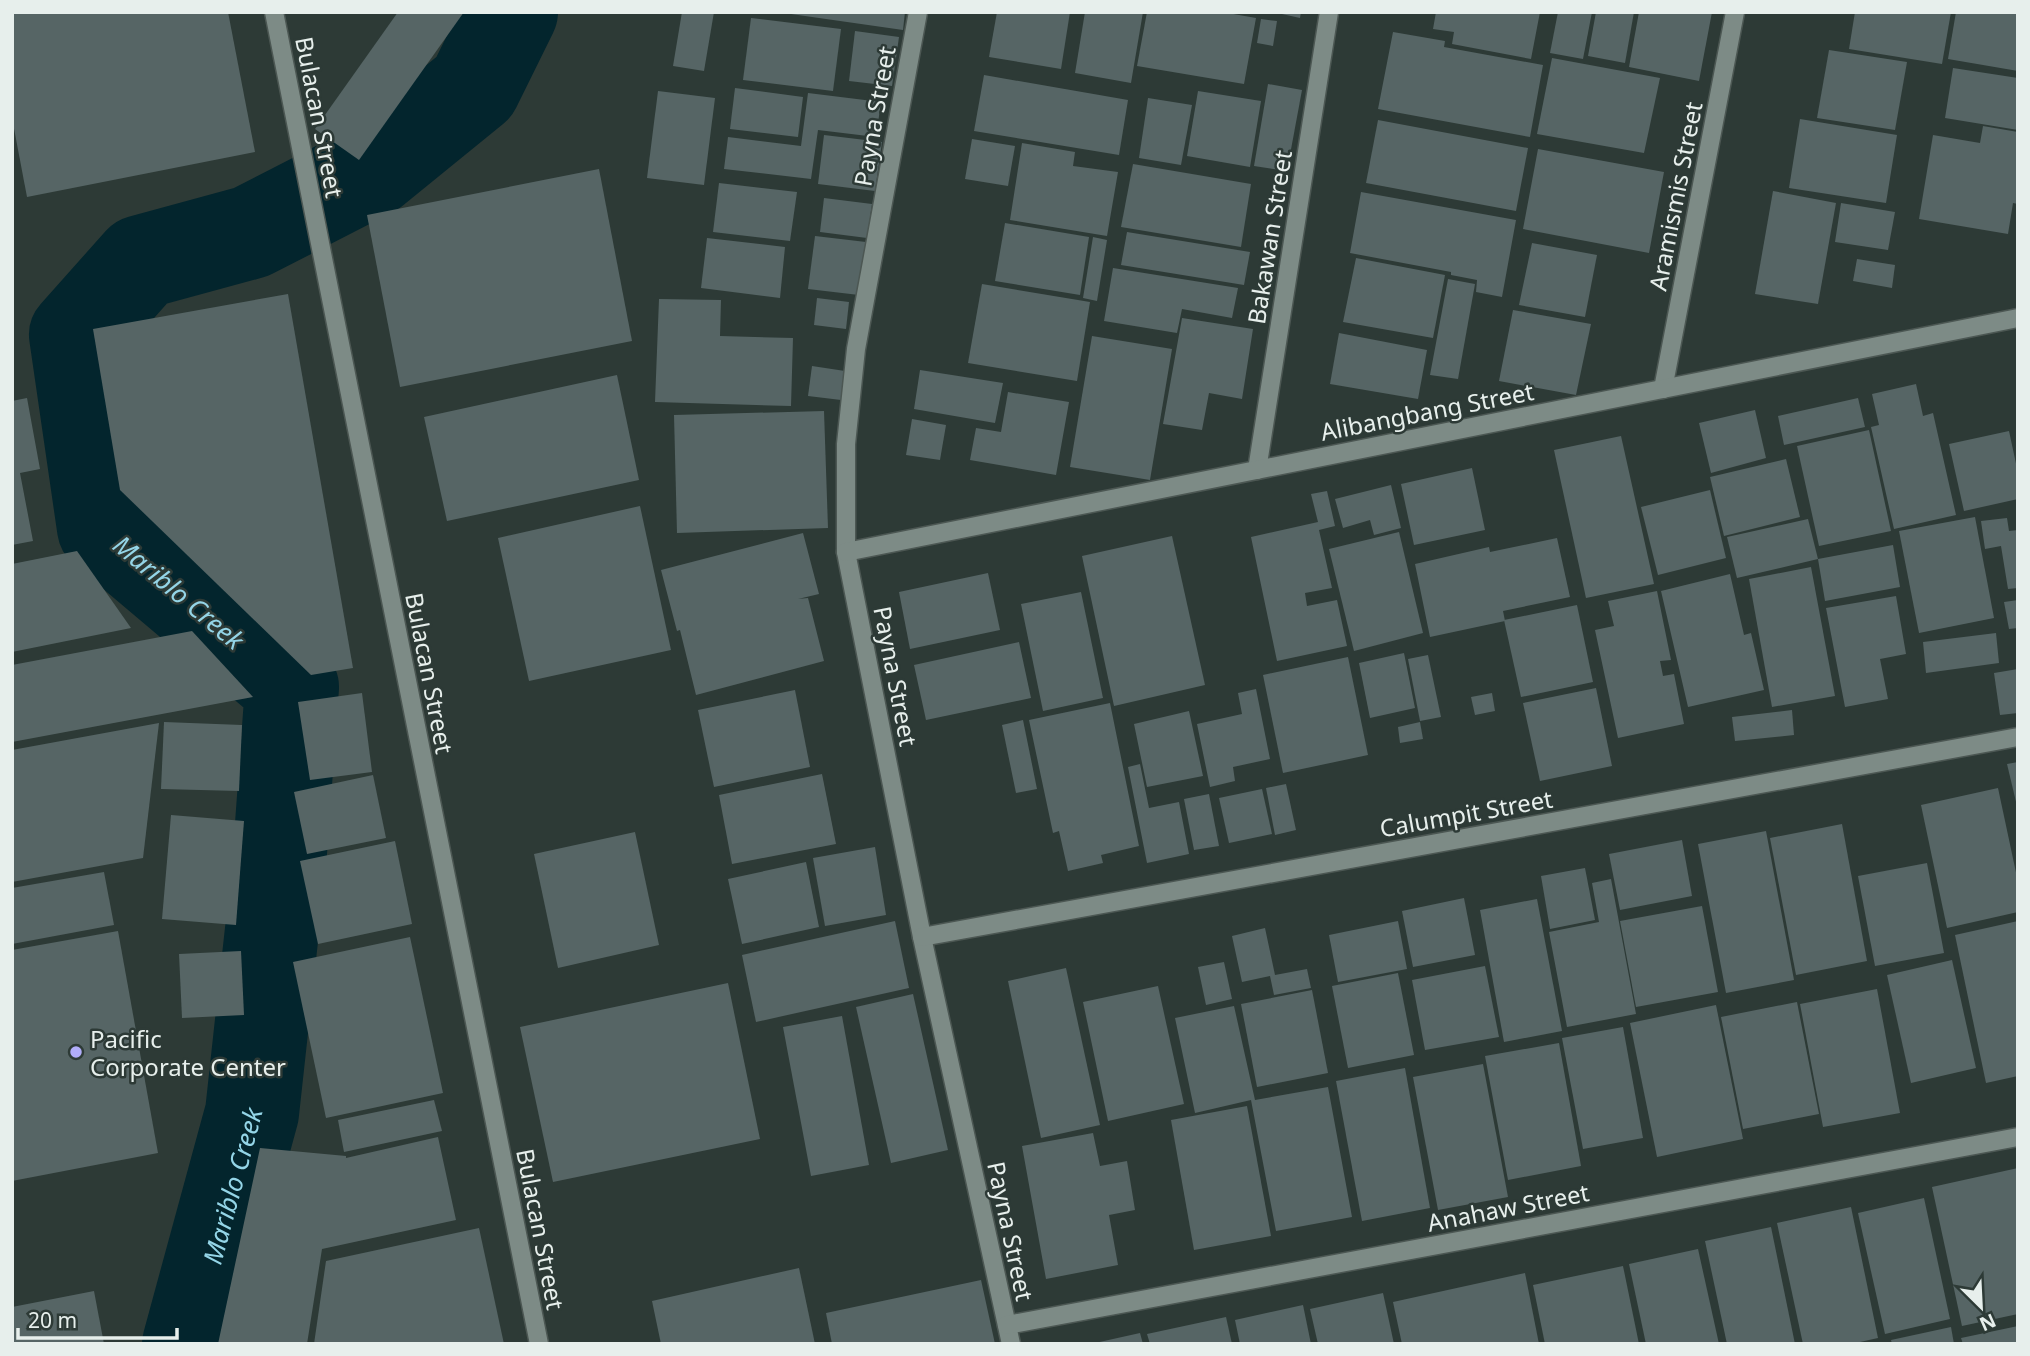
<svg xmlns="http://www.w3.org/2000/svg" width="2030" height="1356" viewBox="0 0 2030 1356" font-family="'Noto Sans',sans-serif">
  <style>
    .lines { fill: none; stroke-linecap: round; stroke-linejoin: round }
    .river { stroke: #03252d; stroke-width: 94 }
    .building { fill: #566565 }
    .street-casing { stroke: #4c5753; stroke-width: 21 }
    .street { stroke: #7d8b86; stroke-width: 18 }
    .poi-dot { fill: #b1adfa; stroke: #2d3a36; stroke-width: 2.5 }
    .labels { text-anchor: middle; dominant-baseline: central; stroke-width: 5; stroke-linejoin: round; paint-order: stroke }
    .street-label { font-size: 24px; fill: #e7efec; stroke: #2d3a36 }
    .poi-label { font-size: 24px; fill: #e7efec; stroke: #2d3a36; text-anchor: start }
    .water-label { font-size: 26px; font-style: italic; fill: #94d5e7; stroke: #2d3a36 }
  </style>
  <rect width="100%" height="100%" fill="#2d3a36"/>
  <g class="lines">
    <path class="river" id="s1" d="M189,1344L252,1113L279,866L292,687L104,528L76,335L141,262L251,232L372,170L474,87L511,12"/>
  </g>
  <g class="building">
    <polygon points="12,12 228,12 255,152 27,197 12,118"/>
    <polygon points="398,12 464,12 359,160 315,129"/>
    <polygon points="682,12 714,12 704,71 673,66"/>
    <polygon points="777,12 905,12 903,30"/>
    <polygon points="997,12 1070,12 1061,69 989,57"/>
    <polygon points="1085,12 1143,12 1131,83 1075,73"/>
    <polygon points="1147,12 1222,12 1256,18 1244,84 1137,66"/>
    <polygon points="1273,12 1301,12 1300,18"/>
    <polygon points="1436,12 1540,12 1531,59 1452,44 1454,32 1433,29"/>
    <polygon points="1558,12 1592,12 1583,59 1550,53"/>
    <polygon points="1596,12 1634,12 1625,63 1588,56"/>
    <polygon points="1639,12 1712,12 1699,81 1629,67"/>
    <polygon points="1855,12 1951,12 1942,64 1849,49"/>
    <polygon points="1956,12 2018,12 2018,71 1948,59"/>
    <polygon points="751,18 841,29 833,91 743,80"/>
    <polygon points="1261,19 1277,21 1273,46 1257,43"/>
    <polygon points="855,31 899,37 892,86 849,81"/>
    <polygon points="1393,32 1445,41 1444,47 1543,65 1530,137 1378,109"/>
    <polygon points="1829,50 1907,62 1895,130 1817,118"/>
    <polygon points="1552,58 1660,78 1644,153 1537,134"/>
    <polygon points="1953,68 2018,78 2018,130 1945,118"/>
    <polygon points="984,75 1128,100 1119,155 974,131"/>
    <polygon points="1268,84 1302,90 1287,171 1254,166"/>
    <polygon points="735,88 803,97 798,137 730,129"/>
    <polygon points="658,91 715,98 704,185 647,178"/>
    <polygon points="1198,91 1261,101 1250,167 1187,156"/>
    <polygon points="808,93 881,102 876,137 818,130 811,179 724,169 728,137 801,146"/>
    <polygon points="1148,98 1192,105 1181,165 1139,158"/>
    <polygon points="1800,119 1897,135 1886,203 1789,188"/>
    <polygon points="1378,120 1528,148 1516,211 1366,183"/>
    <polygon points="1983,126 2018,132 2018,204 2013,203 2008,234 1919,219 1933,135 1980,143"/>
    <polygon points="824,135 882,142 875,191 818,184"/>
    <polygon points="972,139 1015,146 1008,186 965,179"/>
    <polygon points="1022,143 1075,152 1073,166 1118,172 1107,236 1010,220"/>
    <polygon points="1538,149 1664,172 1649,253 1523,229"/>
    <polygon points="1133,164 1251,184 1241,247 1121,227"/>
    <polygon points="599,169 632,341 400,387 367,215"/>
    <polygon points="719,183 797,192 790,241 713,232"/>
    <polygon points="1773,191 1836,203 1818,304 1755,294"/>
    <polygon points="1361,192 1516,220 1502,297 1476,292 1477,280 1451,275 1451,272 1350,253"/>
    <polygon points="824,198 872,204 867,238 820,232"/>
    <polygon points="1841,203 1895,212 1888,250 1835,242"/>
    <polygon points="1005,223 1089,237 1080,295 995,281"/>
    <polygon points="1127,232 1250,252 1244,285 1121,265"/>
    <polygon points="815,236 866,242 859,295 808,289"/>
    <polygon points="1093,237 1107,240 1097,301 1083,298"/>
    <polygon points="707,238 785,247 780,298 701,288"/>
    <polygon points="1532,243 1597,255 1585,317 1519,305"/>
    <polygon points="1356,258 1445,275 1433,338 1343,322"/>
    <polygon points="1857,259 1895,265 1892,288 1853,281"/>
    <polygon points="1113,268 1238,288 1232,318 1182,309 1177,333 1104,321"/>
    <polygon points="1448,279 1475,284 1458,379 1430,375"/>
    <polygon points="982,284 1090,302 1077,381 968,363"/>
    <polygon points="288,294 353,668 311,675 120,490 93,329"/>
    <polygon points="817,298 849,302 846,329 814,325"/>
    <polygon points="659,299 721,300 720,336 793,338 791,406 655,402"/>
    <polygon points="1513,310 1591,324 1576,395 1499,381"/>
    <polygon points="1182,318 1253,329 1242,399 1209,393 1202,430 1163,424"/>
    <polygon points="1339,333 1427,350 1418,399 1330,384"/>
    <polygon points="1092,336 1172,349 1150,480 1070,467"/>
    <polygon points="812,366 845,371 841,400 808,396"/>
    <polygon points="920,370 1003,383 995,423 914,409"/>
    <polygon points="617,375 639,480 447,521 424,417"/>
    <polygon points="1916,384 1923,416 1933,413 1956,515 1894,529 1871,427 1879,425 1872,394"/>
    <polygon points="1008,392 1069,402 1056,475 970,460 976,428 1001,432"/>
    <polygon points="27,398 40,469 20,473 33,541 12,545 12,401"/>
    <polygon points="1858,398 1865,427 1784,445 1778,416"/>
    <polygon points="1755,410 1766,458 1711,473 1699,423"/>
    <polygon points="824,411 828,528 677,533 674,415"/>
    <polygon points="912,419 946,425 940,460 906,455"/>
    <polygon points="1869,430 1891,531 1819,546 1797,446"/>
    <polygon points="2009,431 2018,473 2018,499 1964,511 1949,444"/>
    <polygon points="1621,436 1654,584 1586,598 1554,450"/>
    <polygon points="1786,459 1800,517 1724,536 1710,477"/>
    <polygon points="1472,468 1485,530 1414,545 1401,484"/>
    <polygon points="1391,485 1401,528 1374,535 1370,520 1343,528 1335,499"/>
    <polygon points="1710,490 1726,558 1658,575 1641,507"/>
    <polygon points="1327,491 1335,526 1319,530 1332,588 1305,593 1307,606 1337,600 1347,646 1277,661 1251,537 1318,522 1311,494"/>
    <polygon points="640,506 671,650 529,681 498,538"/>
    <polygon points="1975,517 1994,618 1919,633 1899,531"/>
    <polygon points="2007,518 2009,531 2018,530 2018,588 2008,589 2001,546 1985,549 1981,521"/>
    <polygon points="1808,519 1818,559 1737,578 1727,537"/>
    <polygon points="1399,532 1423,633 1354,651 1329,549"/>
    <polygon points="803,533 819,594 798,599 808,598 824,661 696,695 680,630 677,631 661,570"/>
    <polygon points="1172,536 1205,685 1114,706 1082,556"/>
    <polygon points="1557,538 1570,597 1503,611 1505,621 1430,637 1415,564 1489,547 1490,552"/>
    <polygon points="1893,545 1900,587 1825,601 1818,559"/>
    <polygon points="77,551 131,628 12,652 12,564"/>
    <polygon points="1811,567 1835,696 1772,707 1749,579"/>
    <polygon points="988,573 1000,630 910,649 899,592"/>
    <polygon points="1730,574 1744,635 1751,633 1764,690 1688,707 1661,591"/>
    <polygon points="1657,591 1671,660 1660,661 1663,676 1674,674 1684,724 1618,738 1595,630 1614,626 1608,601"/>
    <polygon points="1081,592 1103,698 1043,711 1021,604"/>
    <polygon points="1896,596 1906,654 1880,659 1888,699 1845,707 1826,608"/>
    <polygon points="2018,600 2018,628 2009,629 2004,602"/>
    <polygon points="1577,605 1593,682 1521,697 1504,620"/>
    <polygon points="192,631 253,697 12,742 12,665"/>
    <polygon points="1996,633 1999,663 1926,673 1923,642"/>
    <polygon points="1019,642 1031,698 926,720 914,665"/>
    <polygon points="1404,653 1415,708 1370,718 1359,663"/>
    <polygon points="1428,655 1441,717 1420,721 1408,659"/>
    <polygon points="1348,657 1368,755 1283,773 1263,675"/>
    <polygon points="2018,669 2018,713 2000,715 1994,673"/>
    <polygon points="1596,688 1612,766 1540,781 1523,703"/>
    <polygon points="1256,689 1270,759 1233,767 1235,781 1210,787 1197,724 1242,714 1238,693"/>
    <polygon points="795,690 810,767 714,787 698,710"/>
    <polygon points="362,693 372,772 310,780 298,702"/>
    <polygon points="1492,693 1495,711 1475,715 1471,697"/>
    <polygon points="1110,703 1139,846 1101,855 1103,863 1068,871 1059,831 1053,833 1029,720"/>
    <polygon points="1792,710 1794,735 1735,741 1732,717"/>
    <polygon points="1189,711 1203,776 1147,787 1134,724"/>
    <polygon points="1023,720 1037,789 1016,793 1002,725"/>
    <polygon points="164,722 242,725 239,791 161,789"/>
    <polygon points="1420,722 1423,739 1400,743 1398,727"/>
    <polygon points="159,723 143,858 12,882 12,750"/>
    <polygon points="2018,762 2018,806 2017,806 2007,764"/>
    <polygon points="1140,764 1149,808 1179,802 1189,854 1147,863 1128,767"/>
    <polygon points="822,774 836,844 732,864 719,795"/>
    <polygon points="373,775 386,838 307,854 294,792"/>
    <polygon points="1286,784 1296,830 1275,835 1266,788"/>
    <polygon points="1998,788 2018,882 2018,912 1947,928 1921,805"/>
    <polygon points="1262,789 1272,834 1229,843 1219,798"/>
    <polygon points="1209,794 1219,846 1194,850 1184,799"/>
    <polygon points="171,815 244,821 236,925 162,919"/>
    <polygon points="1842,824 1867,961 1796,975 1770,838"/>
    <polygon points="1766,831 1794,980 1726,993 1698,844"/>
    <polygon points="635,832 659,945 558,968 534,854"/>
    <polygon points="1682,840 1692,896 1620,910 1609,854"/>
    <polygon points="395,841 412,924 318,944 300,861"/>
    <polygon points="875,847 886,915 825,926 813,858"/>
    <polygon points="806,862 819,927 742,944 728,879"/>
    <polygon points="1927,863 1944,953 1875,966 1858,876"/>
    <polygon points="1585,868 1595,920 1550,929 1541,876"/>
    <polygon points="104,872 114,925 12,944 12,888"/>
    <polygon points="1611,879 1636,1014 1567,1027 1549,932 1599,922 1592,883"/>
    <polygon points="1464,898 1475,955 1413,967 1402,911"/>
    <polygon points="1537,899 1562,1031 1504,1042 1480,910"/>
    <polygon points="1702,906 1718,992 1636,1007 1620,921"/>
    <polygon points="895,921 909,988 756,1022 742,955"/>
    <polygon points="1398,921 1407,969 1338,982 1329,935"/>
    <polygon points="2018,921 2018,1076 1986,1083 1955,935"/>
    <polygon points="1265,928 1275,975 1307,969 1311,988 1274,995 1270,976 1242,982 1232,936"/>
    <polygon points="118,931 158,1153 12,1181 12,950"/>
    <polygon points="410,937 443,1093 326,1118 293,962"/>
    <polygon points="241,951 244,1015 182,1018 179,954"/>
    <polygon points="1952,960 1976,1068 1911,1083 1887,975"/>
    <polygon points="1224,962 1232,999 1206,1005 1198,967"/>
    <polygon points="1485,966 1499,1037 1425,1050 1412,980"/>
    <polygon points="1066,968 1100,1125 1041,1138 1008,981"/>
    <polygon points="1398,973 1414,1055 1348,1068 1332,986"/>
    <polygon points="728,983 760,1139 553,1182 520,1027"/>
    <polygon points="1158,986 1184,1104 1108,1121 1083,1002"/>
    <polygon points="1877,989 1900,1113 1823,1127 1800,1004"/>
    <polygon points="1312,990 1328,1073 1257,1087 1241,1004"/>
    <polygon points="913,994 948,1150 891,1163 856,1007"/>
    <polygon points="1797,1002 1819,1114 1743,1129 1721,1017"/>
    <polygon points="1716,1005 1743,1139 1657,1157 1630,1023"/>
    <polygon points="1234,1006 1255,1100 1328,1087 1352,1217 1276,1231 1251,1100 1195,1113 1175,1018"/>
    <polygon points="842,1016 869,1165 811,1176 783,1027"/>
    <polygon points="1623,1027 1643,1138 1583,1149 1562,1038"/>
    <polygon points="1559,1043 1581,1166 1508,1180 1485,1056"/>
    <polygon points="1483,1064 1508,1197 1438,1210 1413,1077"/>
    <polygon points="1405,1068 1430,1208 1362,1221 1336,1081"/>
    <polygon points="434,1100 442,1131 344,1152 338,1120"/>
    <polygon points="1247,1106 1271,1236 1194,1250 1171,1120"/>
    <polygon points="1093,1133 1100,1166 1127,1161 1135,1210 1109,1215 1118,1265 1046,1279 1022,1146"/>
    <polygon points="438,1137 456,1220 322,1249 307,1344 218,1344 260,1148 346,1156 346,1158"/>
    <polygon points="2018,1168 2018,1314 1962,1326 1932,1187"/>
    <polygon points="1924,1198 1950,1319 1885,1334 1858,1213"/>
    <polygon points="1851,1207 1878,1338 1851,1344 1803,1344 1777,1223"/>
    <polygon points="1771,1227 1795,1344 1727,1344 1705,1241"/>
    <polygon points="479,1228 504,1344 314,1344 326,1261"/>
    <polygon points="1698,1249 1719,1344 1646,1344 1629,1264"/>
    <polygon points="1623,1266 1639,1344 1545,1344 1533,1285"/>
    <polygon points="799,1268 815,1344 661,1344 652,1301"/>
    <polygon points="1525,1273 1539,1344 1402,1344 1393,1302"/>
    <polygon points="981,1280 995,1344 832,1344 826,1313"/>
    <polygon points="94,1291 104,1344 12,1344 12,1307"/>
    <polygon points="1383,1293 1394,1344 1318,1344 1310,1309"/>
    <polygon points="1303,1305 1311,1344 1240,1344 1235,1320"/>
    <polygon points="1226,1317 1232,1344 1150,1344 1147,1334"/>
    <polygon points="2018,1326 2018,1344 1963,1344 1961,1338"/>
    <polygon points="1951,1327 1954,1344 1892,1344 1891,1340"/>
    <polygon points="1140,1333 1143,1344 1095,1344 1095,1343"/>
  </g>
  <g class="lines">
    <defs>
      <g id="street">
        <polyline points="274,12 539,1344"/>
        <polyline points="918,12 856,349 846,444 846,552 922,937 1011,1344"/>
        <polyline points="1663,389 1735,12"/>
        <polyline points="1257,470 1329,12"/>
        <polyline points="846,552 2018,318"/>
        <polyline points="922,937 2018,737"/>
        <polyline points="1007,1325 2018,1137"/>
      </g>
    </defs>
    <use href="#street" class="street-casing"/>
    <use href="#street" class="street"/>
  </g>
  <circle class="poi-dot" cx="76" cy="1052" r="7"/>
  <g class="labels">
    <g class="street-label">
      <text transform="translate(874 116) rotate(-80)">Payna Street</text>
      <text transform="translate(320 117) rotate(79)">Bulacan Street</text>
      <text transform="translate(1675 196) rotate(-79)">Aramismis Street</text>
      <text transform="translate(1269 237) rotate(-81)">Bakawan Street</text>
      <text transform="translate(1427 411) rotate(-11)">Alibangbang Street</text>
      <text transform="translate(430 673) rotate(79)">Bulacan Street</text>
      <text transform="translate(896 676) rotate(79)">Payna Street</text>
      <text transform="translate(1466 813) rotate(-10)">Calumpit Street</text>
      <text transform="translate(1508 1207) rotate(-11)">Anahaw Street</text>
      <text transform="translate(541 1229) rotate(79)">Bulacan Street</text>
      <text transform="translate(1011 1231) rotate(78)">Payna Street</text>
    </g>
    <g class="poi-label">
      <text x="90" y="1038">Pacific<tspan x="90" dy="28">Corporate Center</tspan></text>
    </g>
    <g class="water-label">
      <text transform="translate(179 592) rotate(40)">Mariblo Creek</text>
      <text stroke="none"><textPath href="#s1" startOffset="164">Mariblo Creek</textPath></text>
    </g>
  </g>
  <rect width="2030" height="1356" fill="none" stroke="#e7efec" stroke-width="28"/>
  <g transform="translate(1981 1307) rotate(156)" stroke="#2d3a36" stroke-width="5" paint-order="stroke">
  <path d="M0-5L12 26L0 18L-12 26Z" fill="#e7efec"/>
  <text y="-10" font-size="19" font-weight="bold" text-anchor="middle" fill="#e7efec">N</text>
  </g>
  <path d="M18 1328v10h159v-10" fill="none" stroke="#e7efec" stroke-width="3.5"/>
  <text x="28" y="1328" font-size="21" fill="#e7efec" stroke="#2d3a36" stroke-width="5" paint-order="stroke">20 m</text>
</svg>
